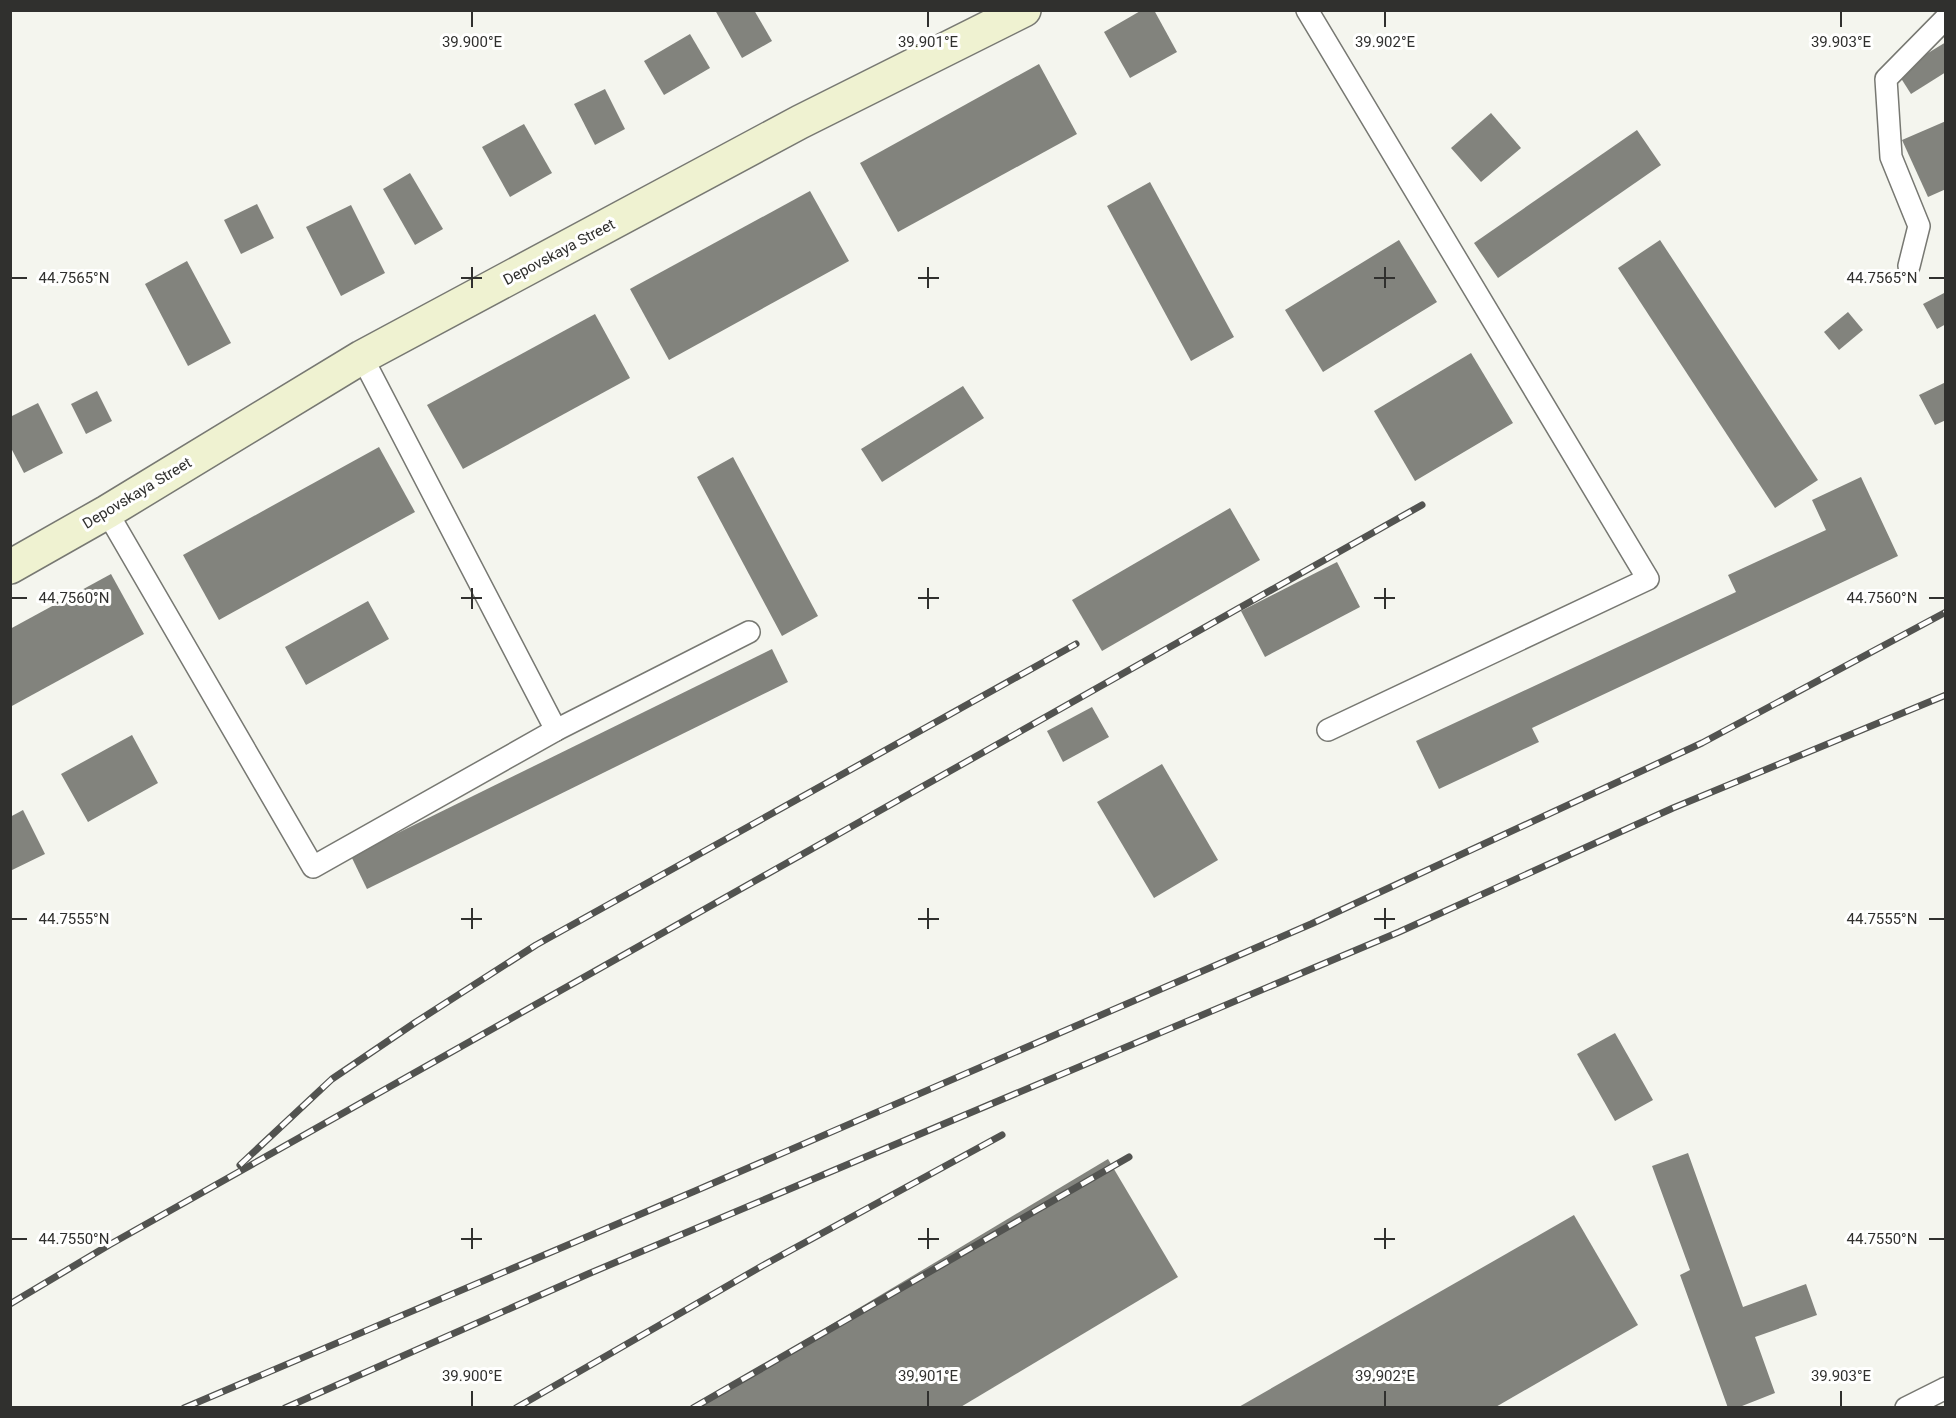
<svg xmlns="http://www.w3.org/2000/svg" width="1956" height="1418" viewBox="0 0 1956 1418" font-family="Roboto,sans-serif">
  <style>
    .building { fill: #82837d }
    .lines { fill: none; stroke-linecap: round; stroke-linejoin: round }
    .lane-casing { stroke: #777872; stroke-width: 24 }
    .secondary-casing { stroke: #777872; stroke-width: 36 }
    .lane { stroke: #fff; stroke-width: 21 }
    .secondary { stroke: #eff2d1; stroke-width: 33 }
    .rail-casing { stroke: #525350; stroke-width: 7 }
    .rail { stroke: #fffffe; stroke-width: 4.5; stroke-dasharray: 14; stroke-linecap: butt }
    .ticks { fill: none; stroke: #30302e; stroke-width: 2 }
    .labels { text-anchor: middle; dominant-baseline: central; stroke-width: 6; stroke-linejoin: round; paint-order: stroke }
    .street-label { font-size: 15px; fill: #30302e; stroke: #fffffe }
    .ticks-label { font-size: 15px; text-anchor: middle; fill: #30302e; stroke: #fffffe; stroke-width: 6; stroke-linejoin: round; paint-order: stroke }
  </style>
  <rect width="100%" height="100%" fill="#f4f5ee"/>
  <g class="building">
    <polygon points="715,10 754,10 772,41 742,58"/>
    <polygon points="1142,10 1154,10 1177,52 1130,78 1104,32"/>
    <polygon points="690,34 710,68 664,95 644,61"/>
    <polygon points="1946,42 1946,72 1911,94 1897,72"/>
    <polygon points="1039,64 1077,134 898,232 860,163"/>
    <polygon points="605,89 625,129 595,145 574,104"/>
    <polygon points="1491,113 1521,148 1481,182 1451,148"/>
    <polygon points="1946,121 1946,189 1928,197 1902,140"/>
    <polygon points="524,124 552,173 510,197 482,147"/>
    <polygon points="1637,130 1661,165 1498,278 1474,243"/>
    <polygon points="410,173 443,229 415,245 383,189"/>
    <polygon points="1150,182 1234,337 1191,361 1107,206"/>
    <polygon points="810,191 849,261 669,360 630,289"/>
    <polygon points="257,204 274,238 241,254 224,220"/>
    <polygon points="351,205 385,273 341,296 306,227"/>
    <polygon points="1399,240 1437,302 1323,372 1285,310"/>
    <polygon points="1660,240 1818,480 1775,508 1618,268"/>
    <polygon points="187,261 231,343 188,366 145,284"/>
    <polygon points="1946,292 1946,324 1937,329 1923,304"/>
    <polygon points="1848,312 1863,330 1839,350 1824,332"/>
    <polygon points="595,314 630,378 463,469 427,405"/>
    <polygon points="1471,353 1513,423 1415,481 1374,411"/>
    <polygon points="1946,382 1946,420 1935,425 1919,395"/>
    <polygon points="963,386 984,418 882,482 861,449"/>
    <polygon points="97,391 112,421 86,434 71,404"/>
    <polygon points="38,403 63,453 24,473 10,446 10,417"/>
    <polygon points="379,447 415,512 219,620 183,555"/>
    <polygon points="733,457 818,616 782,636 697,477"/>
    <polygon points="1861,477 1898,556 1532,728 1539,742 1439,789 1416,741 1736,592 1728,575 1826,530 1812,500"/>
    <polygon points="1230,508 1260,560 1102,651 1072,600"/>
    <polygon points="1337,562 1360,607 1265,657 1241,611"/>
    <polygon points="111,574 144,634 10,707 10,629"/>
    <polygon points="368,601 389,639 306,685 285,647"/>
    <polygon points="772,649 788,682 367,889 351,856"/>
    <polygon points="1092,707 1109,737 1063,762 1047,731"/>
    <polygon points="132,735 158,783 88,822 61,774"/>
    <polygon points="1162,764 1218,860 1154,898 1097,802"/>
    <polygon points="23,810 45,854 10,871 10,817"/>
    <polygon points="1615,1033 1653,1100 1615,1121 1577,1054"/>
    <polygon points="1688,1153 1743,1307 1806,1284 1817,1315 1755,1337 1775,1393 1737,1408 1728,1408 1680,1275 1690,1270 1652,1166"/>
    <polygon points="1108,1159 1178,1277 959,1408 692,1408"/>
    <polygon points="1574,1215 1638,1325 1494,1408 1237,1408"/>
  </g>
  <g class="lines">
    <defs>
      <g id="lane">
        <polyline points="1307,10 1648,579 1328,730"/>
        <polyline points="1909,266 1919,226 1891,157 1886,79 1946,18"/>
        <polyline points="362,357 556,730"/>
        <polyline points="107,512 313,867 556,730 749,632"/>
        <polyline points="1906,1408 1946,1388"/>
      </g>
      <polyline id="secondary" points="10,567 107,512 362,357 800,122 1024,10"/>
    </defs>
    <use href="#lane" class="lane-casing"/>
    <use href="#secondary" class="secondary-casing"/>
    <use href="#lane" class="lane"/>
    <use href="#secondary" class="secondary"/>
    <defs>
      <g id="rail">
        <polyline points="240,1165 332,1079 416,1022 536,945 1076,644"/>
        <polyline points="10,1304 109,1245 1422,505"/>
        <polyline points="184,1408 695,1191 1311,924 1702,743 1946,612"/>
        <polyline points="285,1408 588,1274 1399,932 1673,808 1946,695"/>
        <polyline points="516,1408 762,1266 1002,1135"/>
        <polyline points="693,1408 1129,1157"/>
      </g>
    </defs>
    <use href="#rail" class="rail-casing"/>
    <use href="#rail" class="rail"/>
  </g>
  <path class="ticks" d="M472,12V27M928,12V27M1385,12V27M1841,12V27M472,267V288M928,267V288M1385,267V288M12,278H27M461,278H482M918,278H939M1374,278H1395M1929,278H1944M472,588V609M928,588V609M1385,588V609M12,598H27M461,598H482M918,598H939M1374,598H1395M1929,598H1944M472,908V929M928,908V929M1385,908V929M12,919H27M461,919H482M918,919H939M1374,919H1395M1929,919H1944M472,1228V1249M928,1228V1249M1385,1228V1249M12,1239H27M461,1239H482M918,1239H939M1374,1239H1395M1929,1239H1944M472,1391V1406M928,1391V1406M1385,1391V1406M1841,1391V1406"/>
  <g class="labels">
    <g class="street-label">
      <text transform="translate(559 252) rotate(-28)">Depovskaya Street</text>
      <text transform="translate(137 493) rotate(-31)">Depovskaya Street</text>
    </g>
  </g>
  <g class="ticks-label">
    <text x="472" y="47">39.900°E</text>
    <text x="928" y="47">39.901°E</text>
    <text x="1385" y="47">39.902°E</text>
    <text x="1841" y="47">39.903°E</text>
    <text x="74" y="283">44.7565°N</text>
    <text x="1882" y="283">44.7565°N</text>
    <text x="74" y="603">44.7560°N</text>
    <text x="1882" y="603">44.7560°N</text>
    <text x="74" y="924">44.7555°N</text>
    <text x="1882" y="924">44.7555°N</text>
    <text x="74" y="1244">44.7550°N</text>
    <text x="1882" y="1244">44.7550°N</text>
    <text x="472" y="1381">39.900°E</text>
    <text x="928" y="1381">39.901°E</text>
    <text x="1385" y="1381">39.902°E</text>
    <text x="1841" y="1381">39.903°E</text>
  </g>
  <rect width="1956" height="1418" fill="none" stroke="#30302e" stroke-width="24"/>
</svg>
